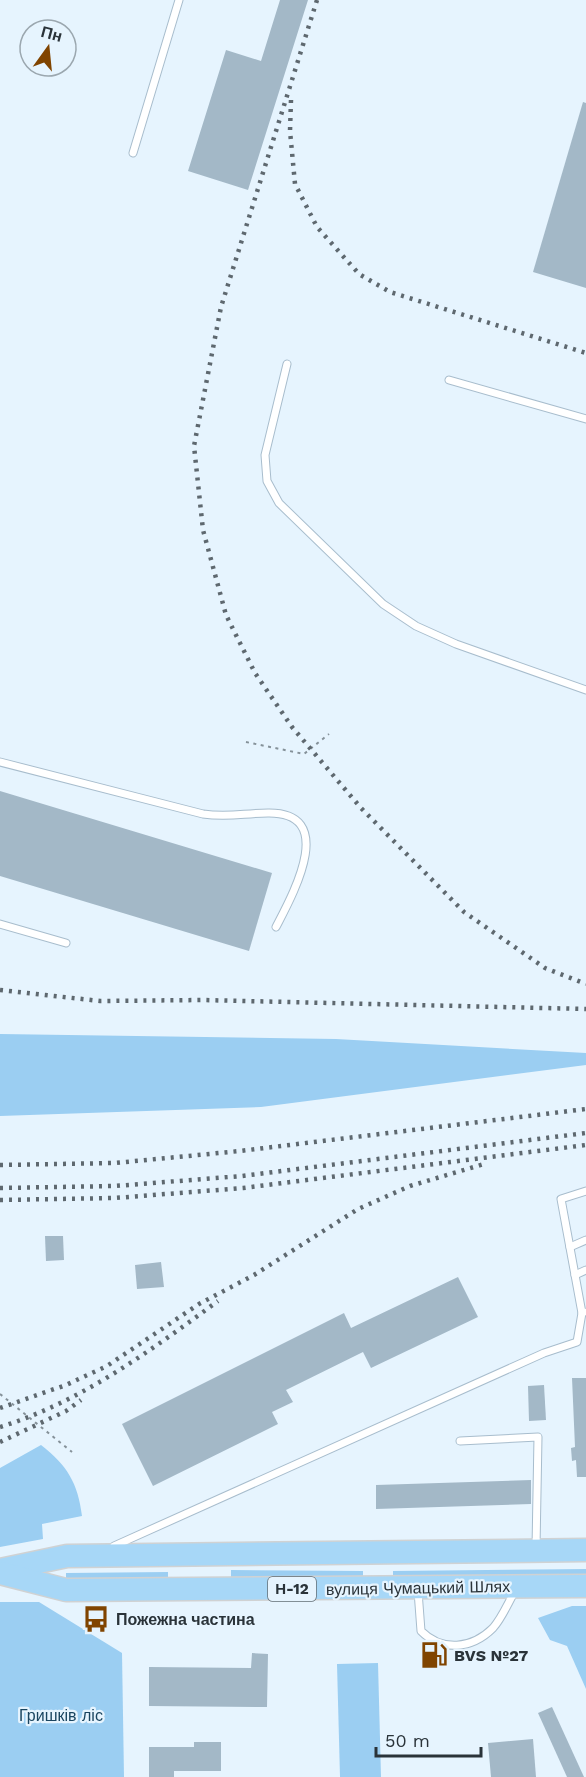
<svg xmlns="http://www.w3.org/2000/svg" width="586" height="1777" viewBox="0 0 586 1777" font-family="'Work Sans',sans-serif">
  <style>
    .green { fill: #9bcef2 }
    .building { fill: #a3b8c7 }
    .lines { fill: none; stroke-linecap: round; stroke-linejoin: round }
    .lane-casing { stroke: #a8bdcd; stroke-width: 9 }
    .primary-casing { stroke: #d0d2d3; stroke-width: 25 }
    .path { stroke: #859199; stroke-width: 2; stroke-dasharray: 3 4.5; stroke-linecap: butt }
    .lane { stroke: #fff; stroke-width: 7 }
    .primary { stroke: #a7d7f7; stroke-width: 22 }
    .rail { stroke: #5e686f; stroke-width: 4.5; stroke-dasharray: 3 6; stroke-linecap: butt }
    .labels { text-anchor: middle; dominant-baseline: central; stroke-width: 4.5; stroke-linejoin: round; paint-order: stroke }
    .shield { fill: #e6f4fe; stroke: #626d74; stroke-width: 1.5 }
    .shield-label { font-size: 15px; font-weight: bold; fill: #2a3339 }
    .street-label { font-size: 16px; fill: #2a3339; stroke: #e6f4fe }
    .poi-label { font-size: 16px; font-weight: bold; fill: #2a3339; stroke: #e6f4fe; text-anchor: start }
    .park-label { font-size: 16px; fill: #1a4560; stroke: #e6f4fe }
  </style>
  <rect width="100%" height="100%" fill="#e6f4fe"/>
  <g class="green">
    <polygon points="0,1034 336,1039 586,1053 586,1065 261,1107 0,1116"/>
    <path d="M41,1445C67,1465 78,1483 82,1516L42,1524L43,1539L0,1547V1468Z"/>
    <polygon points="586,1569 586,1580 393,1582 393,1571"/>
    <polygon points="231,1570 363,1571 363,1583 231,1582"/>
    <polygon points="168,1572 168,1584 66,1585 66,1573"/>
    <polygon points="0,1602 39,1602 122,1653 124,1777 0,1777"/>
    <polygon points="572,1606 586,1606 586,1689 567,1646 550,1640 538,1618"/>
    <polygon points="378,1663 381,1777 340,1777 337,1664"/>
  </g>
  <g class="building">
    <polygon points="280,0 308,0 248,190 188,171 226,50 261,61"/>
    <polygon points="583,102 586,103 586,288 533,272"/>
    <polygon points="0,791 272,873 249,951 0,876"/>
    <polygon points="45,1236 63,1236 64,1260 46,1261"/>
    <polygon points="161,1262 164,1287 137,1289 135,1265"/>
    <polygon points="458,1277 478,1317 371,1368 363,1352 286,1390 293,1402 272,1412 278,1424 153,1486 122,1424 344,1313 351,1328"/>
    <polygon points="572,1378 586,1378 586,1477 577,1477 576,1460 572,1461 571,1448 575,1447"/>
    <polygon points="544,1385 546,1420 529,1421 528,1386"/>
    <polygon points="531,1480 531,1504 376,1509 376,1485"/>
    <polygon points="252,1653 268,1654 267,1707 149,1706 149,1667 251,1668"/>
    <polygon points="552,1707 584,1777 567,1777 538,1713"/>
    <polygon points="533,1739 536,1777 491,1777 488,1743"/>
    <polygon points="194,1742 221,1742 221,1771 174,1771 174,1777 149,1777 149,1747 194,1747"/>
  </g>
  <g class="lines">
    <defs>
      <g id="lane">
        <polyline points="133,153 179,0"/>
        <polyline points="287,364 265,455 267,481 279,503 383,604 416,626 456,644 586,690"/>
        <polyline points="449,380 586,419"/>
        <path d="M0,762L203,814C229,818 244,813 268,813C339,812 292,896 276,927"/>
        <polyline points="0,924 66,943"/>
        <polyline points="570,1247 586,1240"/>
        <polyline points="575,1275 586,1270"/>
        <polyline points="584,1312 582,1313 561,1199 586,1191"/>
        <polyline points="460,1441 538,1437 536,1548"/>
        <polyline points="114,1546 544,1353 577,1342 582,1313"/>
        <path d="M418,1591L421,1631C442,1652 472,1649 493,1628C502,1618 508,1603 515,1591"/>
      </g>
      <g id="primary">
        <polyline points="0,1570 67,1556 586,1550"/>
        <polyline points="0,1573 66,1590 586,1586"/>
      </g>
    </defs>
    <use href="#lane" class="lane-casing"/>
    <use href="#primary" class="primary-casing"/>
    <g class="path">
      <polyline points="246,742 304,754 329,734"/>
      <polyline points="0,1394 72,1452"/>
    </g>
    <use href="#lane" class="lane"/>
    <use href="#primary" class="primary"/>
    <g class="rail">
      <polyline points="317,0 221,307 194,446 203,530 226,615 255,673 292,727 361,808 464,912 545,968 586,984"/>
      <polyline points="291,100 290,131 295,184 317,227 359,274 390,292 586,353"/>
      <polyline points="0,990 100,1001 202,1000 586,1009"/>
      <polyline points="0,1165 115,1163 240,1151 586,1109"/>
      <polyline points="0,1188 115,1186 242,1176 586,1133"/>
      <polyline points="0,1200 115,1198 243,1188 586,1145"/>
      <polyline points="0,1408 66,1385 107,1366 199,1304 254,1275 358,1209 410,1186 484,1164"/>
      <path d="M0,1427C81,1402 150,1351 218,1301"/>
      <polyline points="0,1442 66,1411 81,1400"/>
    </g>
  </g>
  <defs>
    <symbol id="bus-bare" viewBox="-9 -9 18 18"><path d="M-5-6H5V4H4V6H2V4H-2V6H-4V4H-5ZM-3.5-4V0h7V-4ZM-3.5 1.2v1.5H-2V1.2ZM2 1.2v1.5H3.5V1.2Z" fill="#804400" stroke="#e6f4fe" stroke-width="2.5" paint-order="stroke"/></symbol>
    <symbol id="fuel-bare" viewBox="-9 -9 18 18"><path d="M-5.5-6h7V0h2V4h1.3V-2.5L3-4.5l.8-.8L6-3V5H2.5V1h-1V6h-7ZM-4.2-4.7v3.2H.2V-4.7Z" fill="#804400" stroke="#e6f4fe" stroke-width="2.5" paint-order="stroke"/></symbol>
  </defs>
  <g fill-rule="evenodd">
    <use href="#bus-bare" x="77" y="1600" width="38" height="38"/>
    <use href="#fuel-bare" x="415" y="1636" width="38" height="38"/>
  </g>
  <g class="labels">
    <rect class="shield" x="268" y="1577" width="48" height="24" rx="4.5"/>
    <g class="shield-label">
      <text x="292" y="1589">Н-12</text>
    </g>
    <g class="street-label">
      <text transform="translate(418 1588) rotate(-1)">вулиця Чумацький Шлях</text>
    </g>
    <g class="poi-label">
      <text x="116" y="1619">Пожежна частина</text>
      <text x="454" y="1655">BVS №27</text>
    </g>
    <g class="park-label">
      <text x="61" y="1715">Гришків ліс</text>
    </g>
  </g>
  <g transform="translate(48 48) rotate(15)"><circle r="28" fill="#e6f4fe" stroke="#9ba7af" stroke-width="1.5"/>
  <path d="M0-4.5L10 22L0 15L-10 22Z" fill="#804400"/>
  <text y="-9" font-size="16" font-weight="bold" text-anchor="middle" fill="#2a3339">Пн</text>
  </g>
  <path d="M376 1747v9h105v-9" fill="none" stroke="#2a3339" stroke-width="3"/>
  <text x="385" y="1747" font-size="18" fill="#2a3339" stroke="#e6f4fe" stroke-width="4.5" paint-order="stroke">50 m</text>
</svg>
